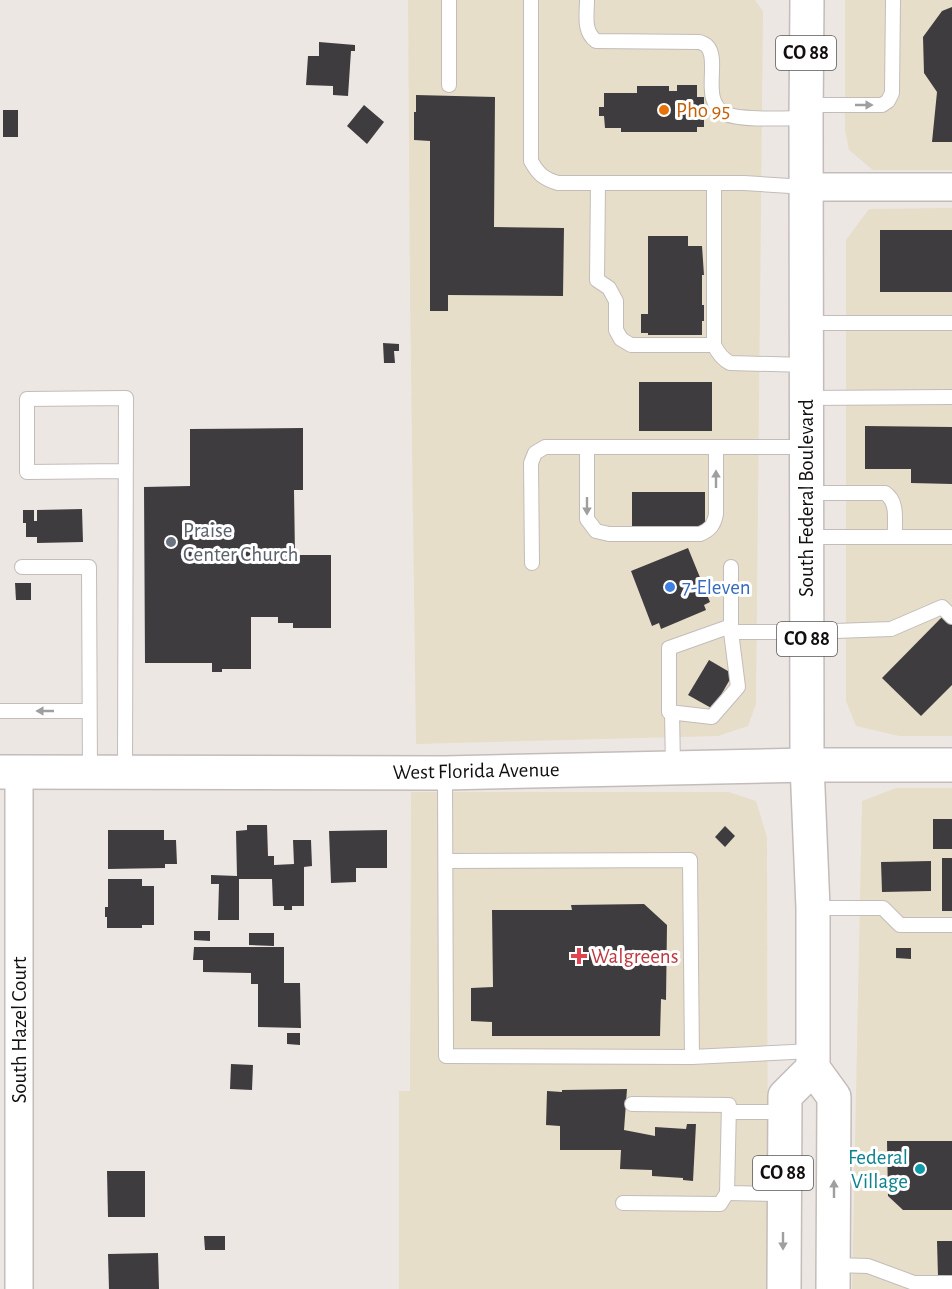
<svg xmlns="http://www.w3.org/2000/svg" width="952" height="1289" viewBox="0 0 952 1289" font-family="'Alegreya Sans',sans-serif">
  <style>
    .commercial { fill: #e6dec9 }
    .building { fill: #3f3c40 }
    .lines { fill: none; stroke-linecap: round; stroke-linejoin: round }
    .service-casing { stroke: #c3bcba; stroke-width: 16 }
    .minor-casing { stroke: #c3bcba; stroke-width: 30 }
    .tertiary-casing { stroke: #c3bcba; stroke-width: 36 }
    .primary-casing { stroke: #c3bcba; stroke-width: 36 }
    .service { stroke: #fff; stroke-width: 14 }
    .minor { stroke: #fff; stroke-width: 27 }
    .tertiary { stroke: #fff; stroke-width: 33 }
    .primary { stroke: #fff; stroke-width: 33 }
    .oneway { fill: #a09f9f }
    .food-dot { fill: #e8710a; stroke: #fff; stroke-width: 2 }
    .worship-dot { fill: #6b7280; stroke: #fff; stroke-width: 2 }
    .shop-dot { fill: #3f7fe0; stroke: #fff; stroke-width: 2 }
    .health-dot { fill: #e0444e; stroke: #fff; stroke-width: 2 }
    .culture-dot { fill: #0f9aa8; stroke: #fff; stroke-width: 2 }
    .labels { text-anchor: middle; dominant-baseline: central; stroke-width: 6; stroke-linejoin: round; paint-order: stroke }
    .shield { fill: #fff; stroke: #585756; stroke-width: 1.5 }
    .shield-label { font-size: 20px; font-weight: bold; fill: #110f0e }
    .food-label { font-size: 21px; fill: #c56008; stroke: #fff; text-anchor: start }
    .street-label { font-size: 21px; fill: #110f0e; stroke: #fff }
    .worship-label { font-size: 21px; fill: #5b616d; stroke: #fff; text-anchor: start }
    .shop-label { font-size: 21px; fill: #366cbe; stroke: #fff; text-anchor: start }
    .health-label { font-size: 21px; fill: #be3a42; stroke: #fff; text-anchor: start }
    .culture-label { font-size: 21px; fill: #0d838f; stroke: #fff; text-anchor: end }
  </style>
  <rect width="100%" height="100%" fill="#ede7e4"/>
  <g class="commercial">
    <polygon points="408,0 755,0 763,11 756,704 748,726 718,736 416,744 410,295"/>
    <polygon points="845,0 952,0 952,170 873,170 849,150 845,130"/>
    <polygon points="952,208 952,736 899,736 856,726 846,701 846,240 869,209"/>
    <polygon points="896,788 952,788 952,1289 852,1289 862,801"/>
    <polygon points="411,792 729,792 756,801 767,837 768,1289 399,1289 399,1091 410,1091"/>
  </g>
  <g class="building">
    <polygon points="952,7 952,142 932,142 937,92 924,73 923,37 942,11"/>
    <polygon points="319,42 355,45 355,51 351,51 348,96 333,95 333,86 306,85 308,56 319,56"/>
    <polygon points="677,85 697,85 697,97 704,97 704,127 697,127 697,132 621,132 621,128 605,128 604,116 599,116 599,107 604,107 604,93 637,93 637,86 669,86 669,91 677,91"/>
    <polygon points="416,95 495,97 494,227 564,228 563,296 448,295 448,311 430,311 430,141 414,140 414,112 416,112"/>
    <polygon points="364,105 384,122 367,144 347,126"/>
    <rect x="3" y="110" width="15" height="27"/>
    <rect x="880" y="230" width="72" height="62"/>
    <polygon points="648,236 688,236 688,246 702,246 704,275 702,275 702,305 704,305 704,321 702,321 702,335 648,335 648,333 641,333 641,314 648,314"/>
    <polygon points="383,343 399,344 399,351 394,351 395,363 384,363"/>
    <rect x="639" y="382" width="73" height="49"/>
    <polygon points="865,426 952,427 952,484 911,483 911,469 865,469"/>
    <polygon points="303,428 303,490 294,490 295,555 331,555 331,628 293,628 293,623 278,623 278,617 251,617 251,669 222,669 222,672 212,672 212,663 145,663 144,487 190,486 190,429"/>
    <rect x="632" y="492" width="73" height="38"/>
    <polygon points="82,509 83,542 37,543 37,537 26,537 26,523 23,523 23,510 34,510 34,521 37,521 37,510"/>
    <polygon points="688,548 710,602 704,605 706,610 661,629 659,623 652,626 631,571"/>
    <polygon points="15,583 31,583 31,600 16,600"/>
    <polygon points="943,616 952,624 952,685 921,716 882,678"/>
    <polygon points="709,660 733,674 713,709 688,695"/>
    <rect x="933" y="819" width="19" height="30"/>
    <polygon points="247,825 267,825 268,856 274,856 274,865 294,864 293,840 311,840 312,866 304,867 304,906 292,906 292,910 284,910 284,906 273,906 272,879 239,879 239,920 218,920 219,884 211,884 211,875 237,876 236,831 247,830"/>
    <polygon points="725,826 735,836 725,847 715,837"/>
    <polygon points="108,830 164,830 164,840 176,840 177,864 165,864 165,868 108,869"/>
    <polygon points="387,830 387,868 356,868 356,882 331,883 329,831"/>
    <rect x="942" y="858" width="10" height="53"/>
    <polygon points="931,861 931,891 882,892 881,862"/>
    <polygon points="108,879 142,879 142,886 154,886 154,925 142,925 142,928 107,928 107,917 105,917 105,907 108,907"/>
    <polygon points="644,904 667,925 666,1000 661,999 660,1036 492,1036 492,1022 471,1021 471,988 493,987 492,910 572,910 571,905"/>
    <polygon points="194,931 210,931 210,941 194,940"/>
    <polygon points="249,933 274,933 274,946 249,945"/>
    <polygon points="194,947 284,947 284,983 300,983 301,1028 258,1027 258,984 251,984 251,973 203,972 203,960 193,960"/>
    <polygon points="896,948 911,948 911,959 896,958"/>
    <polygon points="287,1033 300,1033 300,1045 287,1044"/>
    <polygon points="231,1064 253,1065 252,1090 230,1089"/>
    <polygon points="627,1089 624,1130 655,1136 655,1127 686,1129 687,1124 696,1124 693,1181 683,1180 683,1178 652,1176 652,1170 620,1169 621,1150 560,1150 560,1126 546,1125 547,1091 562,1092 562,1090"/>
    <polygon points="887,1141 952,1141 952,1210 903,1210 888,1196"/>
    <polygon points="107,1171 145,1171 145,1217 108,1217"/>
    <polygon points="204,1236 225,1236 225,1250 205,1250"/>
    <polygon points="937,1241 952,1241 952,1275 938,1276"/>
    <polygon points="158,1253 159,1289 109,1289 108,1254"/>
  </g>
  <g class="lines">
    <defs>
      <g id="service">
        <polyline points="449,0 449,85"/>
        <path d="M531,0V161C538,174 544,179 558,183H744L806,187"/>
        <path d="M587,0C587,15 583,31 596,41L699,42C701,42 706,45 707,46C721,60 699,102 726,114C743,121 786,118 806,118"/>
        <polyline points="806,105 882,105 888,101 892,93 893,0"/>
        <polyline points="598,183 597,280 609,288 616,301 616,330 621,339 631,345 714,345"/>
        <path d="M714,183V345C718,353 722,359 730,363L806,365"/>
        <polyline points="806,323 952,323"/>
        <polyline points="806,398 952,397"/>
        <path d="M587,447V519L596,531L609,534H700C710,530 714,525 716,514V447"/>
        <path d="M807,493H885C899,502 894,522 895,537"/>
        <polyline points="807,537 952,537"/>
        <polyline points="532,563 531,463 535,453 545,447 806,447"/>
        <polyline points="22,567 89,567 90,772"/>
        <polyline points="731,626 669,648 669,712 712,717 738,687 731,632 731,567"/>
        <polyline points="731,632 807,632 891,629 942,607 952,617"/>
        <polyline points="0,711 89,711"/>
        <polyline points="672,712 673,767"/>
        <polyline points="125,772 126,398 27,399 27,472 126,471"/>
        <polyline points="445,773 446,1056 692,1057 813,1051"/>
        <polyline points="446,861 690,860 692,1057"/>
        <polyline points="813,908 883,908 900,925 952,925"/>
        <polyline points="632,1104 729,1105 727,1193 783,1194"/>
        <polyline points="729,1112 784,1112"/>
        <polyline points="623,1203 720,1204 727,1193"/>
        <polyline points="833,1265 868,1266 914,1283 952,1283"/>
      </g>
      <g id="minor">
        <polyline points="806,187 952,187"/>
        <polyline points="19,1289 19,772"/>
      </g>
      <polyline id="tertiary" points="0,772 445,773 807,765 952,765"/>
      <g id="primary">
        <polyline points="807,0 806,118 807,765 813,908 813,1068 834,1097 833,1289"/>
        <polyline points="784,1289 785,1096 813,1068"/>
      </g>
    </defs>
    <use href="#service" class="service-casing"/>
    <use href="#minor" class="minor-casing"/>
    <use href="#tertiary" class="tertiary-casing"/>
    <use href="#primary" class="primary-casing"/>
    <use href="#service" class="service"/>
    <use href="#minor" class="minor"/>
    <use href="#tertiary" class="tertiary"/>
    <use href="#primary" class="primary"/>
  </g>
  <defs><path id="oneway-solid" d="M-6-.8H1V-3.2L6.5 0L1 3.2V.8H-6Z" transform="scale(1.5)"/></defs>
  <g class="oneway">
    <use href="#oneway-solid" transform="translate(864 105)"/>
    <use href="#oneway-solid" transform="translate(716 479) rotate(-90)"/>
    <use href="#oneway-solid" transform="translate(587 506) rotate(90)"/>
    <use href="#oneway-solid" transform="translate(45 711) rotate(180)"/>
    <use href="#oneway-solid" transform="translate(834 1189) rotate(-90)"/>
    <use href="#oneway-solid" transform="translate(783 1241) rotate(90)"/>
  </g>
  <circle class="food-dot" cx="664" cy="110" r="6"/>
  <circle class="worship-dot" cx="171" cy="542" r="6"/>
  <circle class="shop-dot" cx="670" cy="587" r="6"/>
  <path class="health-dot" d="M576 947h6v6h6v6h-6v6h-6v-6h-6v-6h6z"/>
  <circle class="culture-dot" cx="920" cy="1169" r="6"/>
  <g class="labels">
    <g class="shield">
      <rect x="776" y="36" width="60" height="34" rx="4.5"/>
      <rect x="777" y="622" width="60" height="34" rx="4.5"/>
      <rect x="753" y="1156" width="60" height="34" rx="4.5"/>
    </g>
    <g class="shield-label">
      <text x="806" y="53">CO 88</text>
      <text x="807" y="639">CO 88</text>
      <text x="783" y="1173">CO 88</text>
    </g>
    <g class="food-label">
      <text x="676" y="110">Pho 95</text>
    </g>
    <g class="street-label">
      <text transform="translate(806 498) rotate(-90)">South Federal Boulevard</text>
      <text transform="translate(476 771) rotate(-1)">West Florida Avenue</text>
      <text transform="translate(19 1030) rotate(-90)">South Hazel Court</text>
    </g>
    <g class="worship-label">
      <text x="183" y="530">Praise<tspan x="183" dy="24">Center Church</tspan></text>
    </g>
    <g class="shop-label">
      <text x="682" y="587">7-Eleven</text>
    </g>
    <g class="health-label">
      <text x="591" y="956">Walgreens</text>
    </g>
    <g class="culture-label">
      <text x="908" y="1157">Federal<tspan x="908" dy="24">Village</tspan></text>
    </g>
  </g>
</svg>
